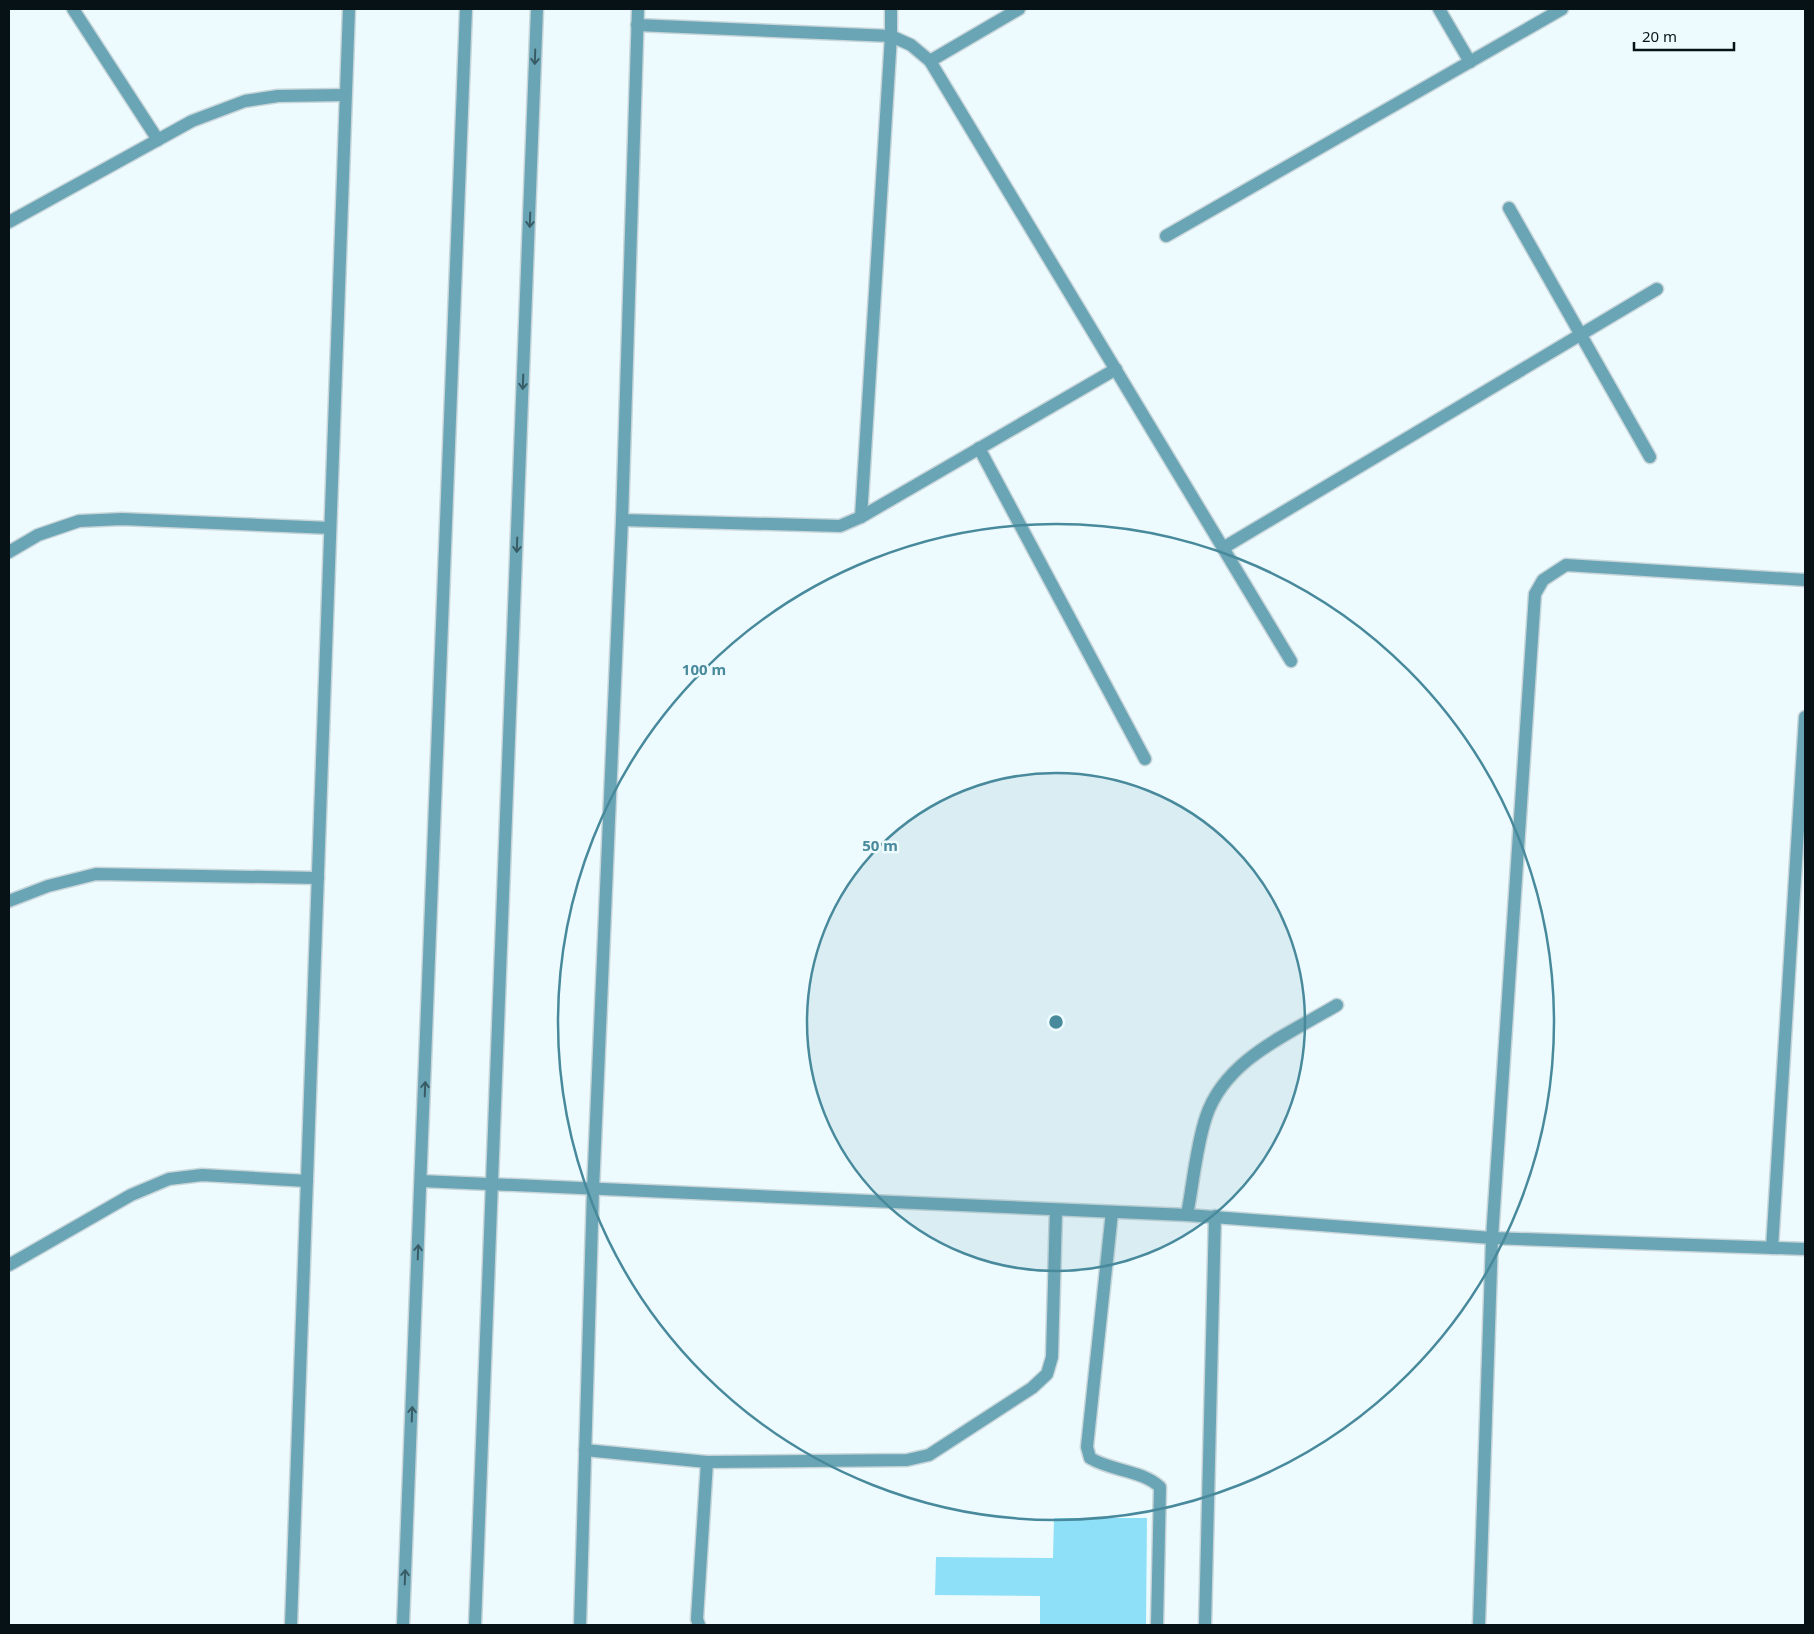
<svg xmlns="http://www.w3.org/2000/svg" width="1814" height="1634" viewBox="0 0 1814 1634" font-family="'Noto Sans',sans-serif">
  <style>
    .building { fill: #8ee0f8 }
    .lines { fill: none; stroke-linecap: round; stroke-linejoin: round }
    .service-casing { stroke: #c8d6da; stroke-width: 15 }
    .minor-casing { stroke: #c8d6da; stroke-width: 15 }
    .tertiary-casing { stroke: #c8d6da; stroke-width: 15 }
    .service { stroke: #6aa5b6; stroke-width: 12 }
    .minor { stroke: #6aa5b6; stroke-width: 12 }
    .tertiary { stroke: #6aa5b6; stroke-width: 12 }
    .oneway { stroke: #385c66 }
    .ring { fill: none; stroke: #488a9c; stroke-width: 2.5 }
    .centre { fill: #488a9c; stroke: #edfbff; stroke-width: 2.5 }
    .ring-label { font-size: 15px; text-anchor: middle; font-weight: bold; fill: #488a9c; stroke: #edfbff; stroke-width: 5; stroke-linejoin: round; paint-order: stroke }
  </style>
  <rect width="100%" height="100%" fill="#edfbff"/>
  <polygon class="building" points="1054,1518 1147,1518 1146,1625 1040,1625 1040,1596 935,1595 936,1557 1053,1558"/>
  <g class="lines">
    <defs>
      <g id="service">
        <path d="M1112,1212L1087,1447L1090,1458C1111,1471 1142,1470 1160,1487L1157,1625"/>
        <path d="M1187,1215C1193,1184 1196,1147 1206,1117C1225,1059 1289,1034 1337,1005"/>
        <polyline points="585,1450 707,1462 907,1460 929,1455 1032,1388 1047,1374 1052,1357 1056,1210"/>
        <polyline points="699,1625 697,1619 707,1462"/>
      </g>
      <g id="minor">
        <polyline points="73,9 158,140"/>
        <polyline points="1439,9 1470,62"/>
        <polyline points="637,25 891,36 911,45 930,61 1291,661"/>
        <polyline points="930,61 1019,9"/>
        <polyline points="1509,208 1650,457"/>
        <polyline points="9,222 192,121 245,101 278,96 345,95"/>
        <polyline points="1166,236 1562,9"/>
        <polyline points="979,448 1145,759"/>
        <polyline points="861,517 891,36 891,9"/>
        <polyline points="622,520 840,526 861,517 1116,369"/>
        <polyline points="1223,548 1657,289"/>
        <polyline points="9,552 38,535 79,521 122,519 330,528"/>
        <polyline points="9,901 48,886 96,874 318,878"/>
        <polyline points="421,1181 1187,1215 1492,1238 1805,1249"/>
        <polyline points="1772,1248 1805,717"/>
        <polyline points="9,1265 131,1195 169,1179 202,1175 307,1181"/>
        <polyline points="291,1625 349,9"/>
        <polyline points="580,1625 593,1190 622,520 638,9"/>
        <polyline points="1205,1625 1215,1216"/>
        <polyline points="1479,1625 1492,1238 1535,594 1543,580 1566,565 1805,580"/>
      </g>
      <g id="tertiary">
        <polyline points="403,1625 466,9"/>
        <polyline points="475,1625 537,9"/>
      </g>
    </defs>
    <use href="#service" class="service-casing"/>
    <use href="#minor" class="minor-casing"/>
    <use href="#tertiary" class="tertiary-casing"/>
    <use href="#service" class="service"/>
    <use href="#minor" class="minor"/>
    <use href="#tertiary" class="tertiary"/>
  </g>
  <defs><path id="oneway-shaft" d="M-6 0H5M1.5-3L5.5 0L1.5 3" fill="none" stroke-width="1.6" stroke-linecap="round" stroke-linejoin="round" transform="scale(1.25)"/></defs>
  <g class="oneway">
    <use href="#oneway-shaft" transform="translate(535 57) rotate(92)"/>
    <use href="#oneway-shaft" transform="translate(530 220) rotate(92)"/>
    <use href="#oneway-shaft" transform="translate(523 382) rotate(92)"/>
    <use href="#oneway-shaft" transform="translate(517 545) rotate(92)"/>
    <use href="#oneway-shaft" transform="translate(425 1089) rotate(-88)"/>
    <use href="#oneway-shaft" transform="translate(418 1252) rotate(-88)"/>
    <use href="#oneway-shaft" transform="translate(412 1414) rotate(-88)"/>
    <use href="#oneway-shaft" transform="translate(405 1577) rotate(-88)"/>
  </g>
  <circle cx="1056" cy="1022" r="249" fill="#488a9c" fill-opacity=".12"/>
  <g class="ring">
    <circle cx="1056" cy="1022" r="249"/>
    <circle cx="1056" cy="1022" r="498"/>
  </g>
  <circle cx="1056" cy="1022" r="8" class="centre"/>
  <g class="ring-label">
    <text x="704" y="675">100 m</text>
    <text x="880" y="851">50 m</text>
  </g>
  <rect width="1814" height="1634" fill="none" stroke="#071216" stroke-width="20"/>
  <path d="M1634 42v8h100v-8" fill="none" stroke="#071216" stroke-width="2.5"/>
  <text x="1642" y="42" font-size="15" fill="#071216" stroke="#edfbff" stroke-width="4" paint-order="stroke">20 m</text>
</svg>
